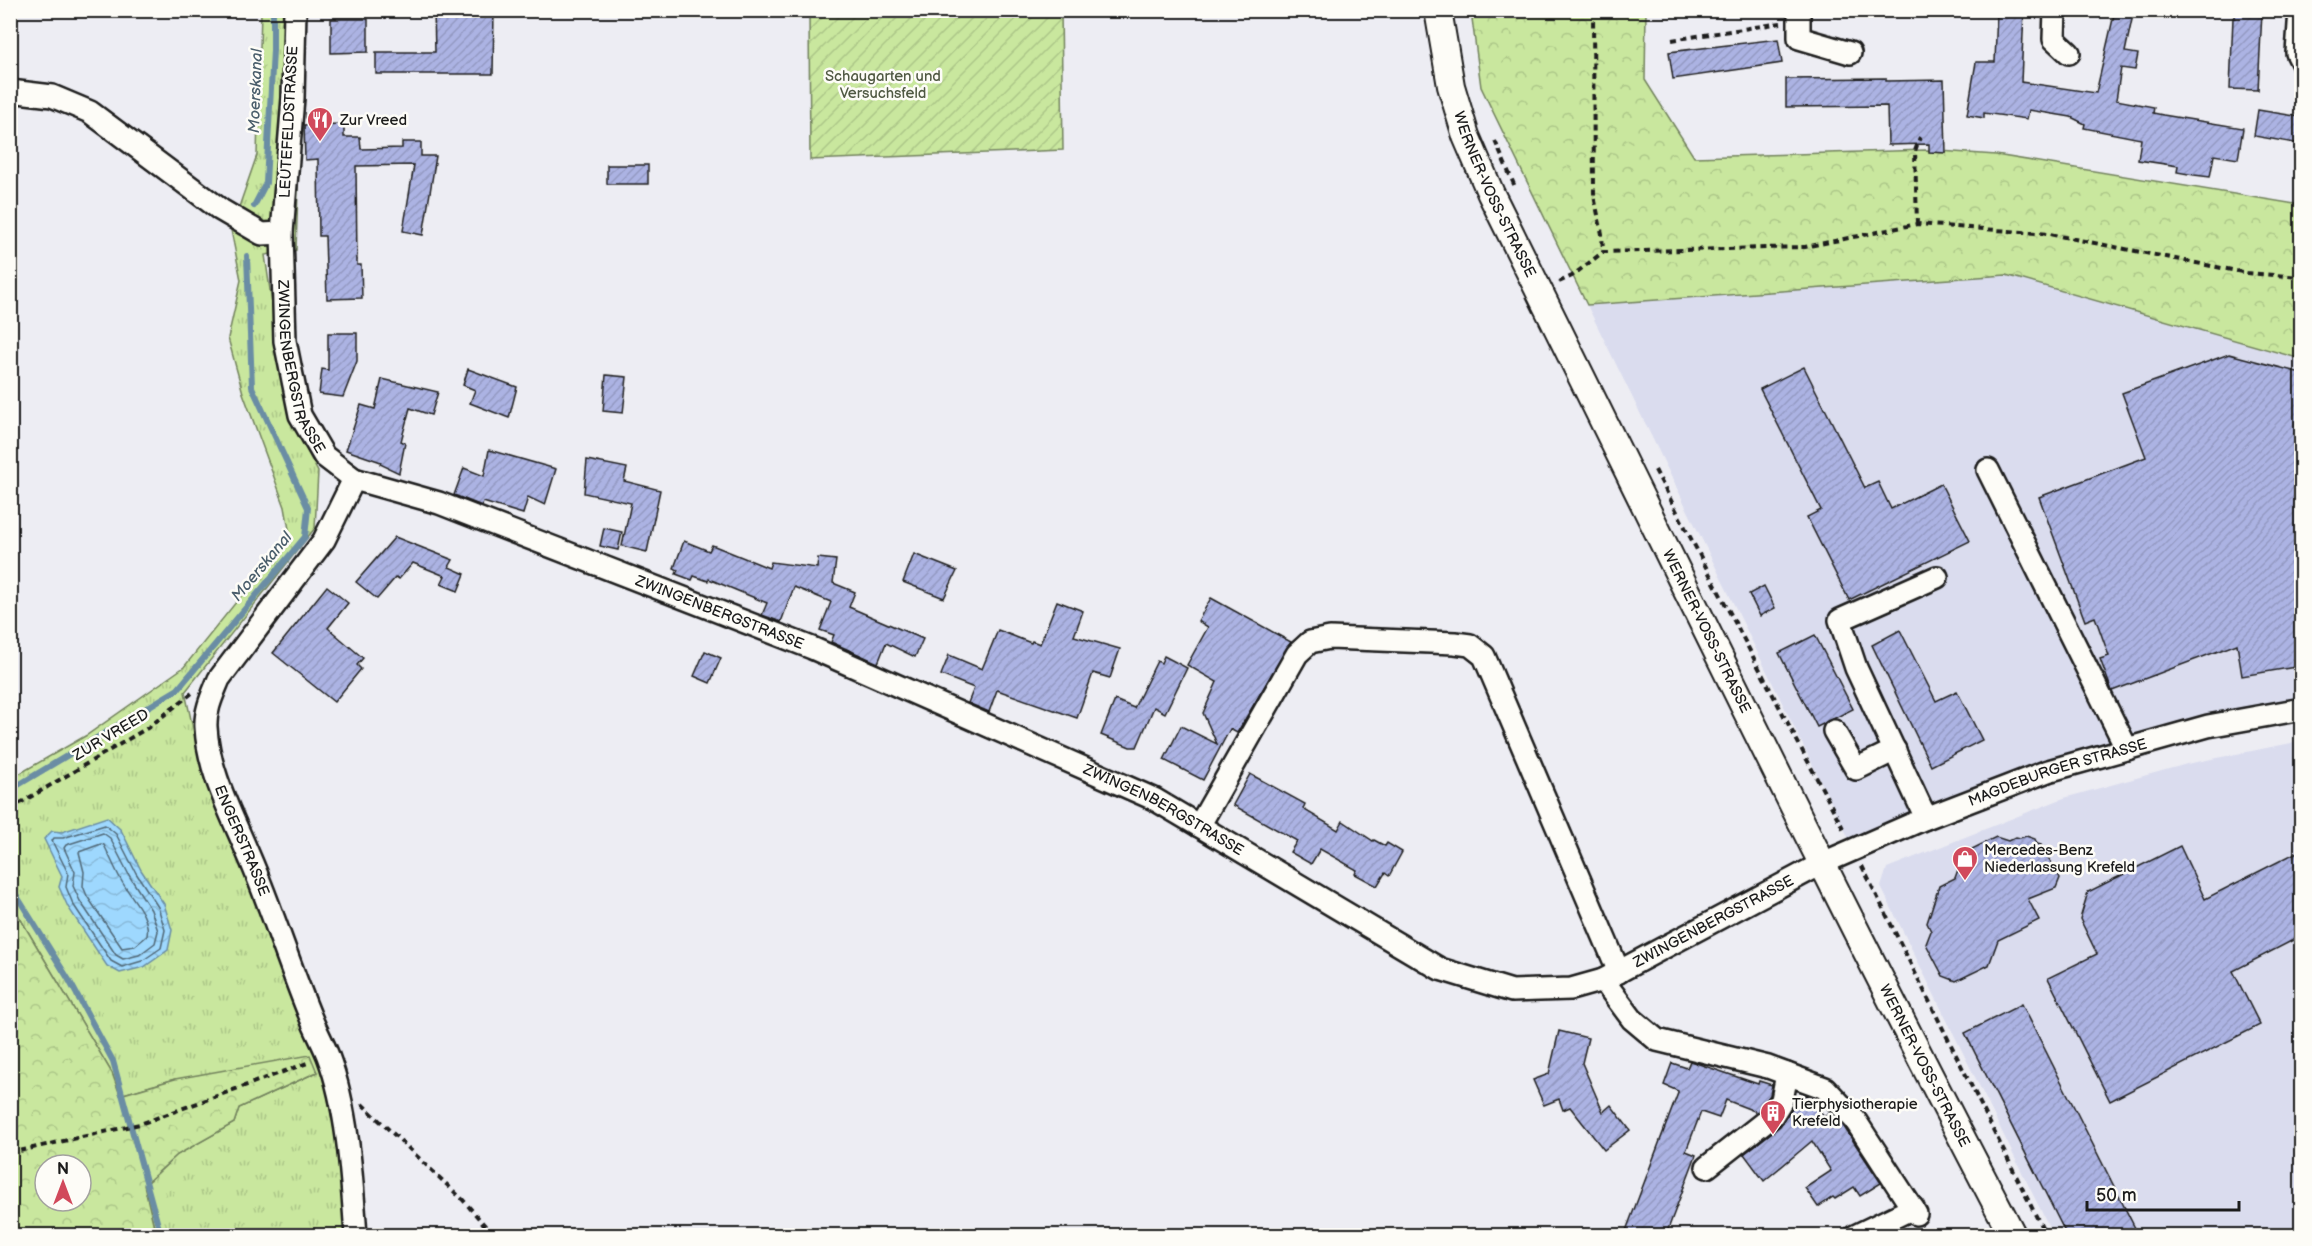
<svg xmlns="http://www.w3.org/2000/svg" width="2312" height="1246" viewBox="0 0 2312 1246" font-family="'Balsamiq Sans',sans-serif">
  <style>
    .built { fill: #dadcee }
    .grass { fill: url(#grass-tufts); stroke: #72825d; stroke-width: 1.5 }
    .forest { fill: url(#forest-crowns); stroke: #72825d; stroke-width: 1.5; fill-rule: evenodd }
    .garden { fill: url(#garden-furrows); stroke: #72825d; stroke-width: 1.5 }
    .water { fill: url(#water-waves); stroke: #6a8da4; stroke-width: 1.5 }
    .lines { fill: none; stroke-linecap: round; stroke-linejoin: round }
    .shore { stroke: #506776; stroke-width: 1.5 }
    .stream { stroke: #6a8da4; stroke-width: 6 }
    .building { fill: url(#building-hatch); stroke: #1c1c1c; stroke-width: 1.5 }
    .minor-casing { stroke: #1c1c1c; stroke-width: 26 }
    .major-casing { stroke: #1c1c1c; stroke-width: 30 }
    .path { stroke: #1c1c1c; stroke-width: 4; stroke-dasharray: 6 4.5; stroke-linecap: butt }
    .minor { stroke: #fdfcf7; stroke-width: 21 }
    .major { stroke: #fdfcf7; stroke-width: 26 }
    .labels { text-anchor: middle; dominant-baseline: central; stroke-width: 5; stroke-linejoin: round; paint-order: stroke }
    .park-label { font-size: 15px; fill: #505943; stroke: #fdfcf7 }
    .poi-label { font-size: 15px; fill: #1c1c1c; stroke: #fdfcf7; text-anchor: start }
    .street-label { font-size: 15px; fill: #1c1c1c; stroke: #fdfcf7 }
    .water-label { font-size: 16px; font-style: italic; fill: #4a5e6b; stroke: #fdfcf7 }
  </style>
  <defs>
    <pattern id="grass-tufts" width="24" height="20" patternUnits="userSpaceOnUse" patternTransform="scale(1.5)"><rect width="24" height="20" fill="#c9e79e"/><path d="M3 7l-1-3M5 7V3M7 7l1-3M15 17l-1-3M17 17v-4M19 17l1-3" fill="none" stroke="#acc688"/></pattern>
    <pattern id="forest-crowns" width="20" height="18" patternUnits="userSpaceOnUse" patternTransform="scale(1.5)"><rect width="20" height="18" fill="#c9e79e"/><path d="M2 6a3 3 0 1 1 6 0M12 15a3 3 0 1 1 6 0" fill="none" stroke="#acc688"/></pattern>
    <pattern id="garden-furrows" width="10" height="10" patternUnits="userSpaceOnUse" patternTransform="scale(1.5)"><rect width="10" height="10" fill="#c9e79e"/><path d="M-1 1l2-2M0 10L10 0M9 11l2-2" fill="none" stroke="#acc688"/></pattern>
    <pattern id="water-waves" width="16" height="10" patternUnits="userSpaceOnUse" patternTransform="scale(1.5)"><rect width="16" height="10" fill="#9ed8fe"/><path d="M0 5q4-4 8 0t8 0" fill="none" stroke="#88b9d9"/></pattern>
    <pattern id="building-hatch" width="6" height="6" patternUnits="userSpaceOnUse" patternTransform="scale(1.5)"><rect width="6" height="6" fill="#acb3e3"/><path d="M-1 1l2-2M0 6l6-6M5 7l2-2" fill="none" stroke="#9399c2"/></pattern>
  </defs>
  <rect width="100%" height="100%" fill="#ededf3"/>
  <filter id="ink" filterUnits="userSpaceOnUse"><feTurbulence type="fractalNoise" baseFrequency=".0167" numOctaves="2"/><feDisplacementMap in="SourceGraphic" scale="12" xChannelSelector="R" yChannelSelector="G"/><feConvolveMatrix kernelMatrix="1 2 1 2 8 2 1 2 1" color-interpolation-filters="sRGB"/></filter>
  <g filter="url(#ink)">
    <g class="built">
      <polygon points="2006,275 2301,358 2301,709 2208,726 1854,849 1587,305"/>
      <polygon points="2301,741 2302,1221 2292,1235 2053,1235 1881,887 1887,868 2064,798 2187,764"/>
    </g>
    <polygon class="grass" points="261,11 304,11 296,250 265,255 288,415 318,472 315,528 185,692 199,756 323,1072 346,1190 350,1235 156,1235 144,1186 177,1155 234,1123 239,1108 317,1072 175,1079 120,1095 112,1073 11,903 10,779 87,735 184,667 290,535 285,507 243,393 228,338 241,280 231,230 257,155"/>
    <g class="forest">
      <polygon points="1471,11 1646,11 1645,80 1694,157 1926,150 1996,155 2301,205 2301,359 2006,275 1587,305 1481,87"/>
      <path d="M11,903L112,1073L120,1095L175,1079L310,1055L317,1072L239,1108L234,1123L177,1155L144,1185L156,1235H11ZM45,1165H81V1201H45Z"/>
    </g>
    <polygon class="garden" points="809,11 1061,11 1063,150 810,160"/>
    <polygon class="water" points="107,817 121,830 141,870 164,904 172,930 168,950 144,967 120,973 107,966 68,907 59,887 62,876 44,839 52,831 62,832"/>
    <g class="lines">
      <g class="shore">
        <polygon points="105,825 116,834 136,873 158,907 165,930 161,948 142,961 122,967 111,961 73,904 66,887 68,873 52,841 54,838 63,838"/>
        <polygon points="103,833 110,838 130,877 151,910 158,931 155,943 139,955 123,959 116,955 80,901 73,886 75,872 64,848 66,845"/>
        <path d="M101,844L104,845C110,857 115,869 121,880C130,897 151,916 147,936L135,946L122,948L87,896L83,886L84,872L79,852Z"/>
      </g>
      <g class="stream">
        <polyline points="254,206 266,183 273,50 273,10"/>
        <polyline points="10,790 178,689 305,537 308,508 252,387 247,256"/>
        <polyline points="10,885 69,980 113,1061 161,1236"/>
      </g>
    </g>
    <g class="building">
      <polygon points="434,10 494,10 493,74 376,74 376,52 435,52"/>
      <polygon points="1997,10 2024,10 2021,82 2096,93 2115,10 2134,10 2125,52 2138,54 2135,70 2121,68 2116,100 2154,107 2153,113 2163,115 2243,128 2238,159 2214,155 2210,177 2194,175 2177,172 2178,166 2138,160 2141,139 2084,128 2085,124 2071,117 2029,110 2027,119 1984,113 1984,118 1967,115 1976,62 1995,62"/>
      <polygon points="2257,10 2262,12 2258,90 2230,89 2233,18 2235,18 2235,11"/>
      <polygon points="331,19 368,19 368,52 331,53"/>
      <polygon points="1778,39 1782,63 1673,79 1669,52"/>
      <polygon points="1886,78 1886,81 1944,80 1946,153 1929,152 1929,144 1888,145 1887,106 1786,107 1786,79"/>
      <polygon points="2258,110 2301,117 2301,144 2254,136"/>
      <polygon points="344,124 344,137 360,137 361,149 402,148 402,142 421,142 421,156 436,156 423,235 403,231 414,165 356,166 357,265 361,265 362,298 327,299 325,236 319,236 318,159 305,160 304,125"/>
      <rect x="607" y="165" width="41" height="19"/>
      <polygon points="328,333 357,333 357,361 343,397 319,394 322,369 328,370"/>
      <polygon points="2229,354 2301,373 2301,666 2242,676 2237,644 2112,691 2100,659 2109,656 2095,617 2085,621 2039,497 2146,457 2122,393"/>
      <polygon points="1804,367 1865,488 1878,482 1891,509 1941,484 1970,541 1849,600 1807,517 1821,510 1760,389"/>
      <polygon points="468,369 517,387 509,418 470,403 475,390 463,385"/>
      <polygon points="606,375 627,377 623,413 603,411"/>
      <polygon points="382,379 438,392 431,415 410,408 401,441 405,443 399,473 380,464 381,462 346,450 361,405 375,409"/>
      <polygon points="489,450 556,469 545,505 528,497 523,514 483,502 482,506 454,495 464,468 484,476"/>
      <polygon points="587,460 627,468 624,481 660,490 647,552 622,546 631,503 584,493"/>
      <polygon points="604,528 622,532 618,550 600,546"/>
      <polygon points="395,537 453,560 449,567 465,574 458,591 441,584 445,576 413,563 399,579 396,577 377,599 356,582"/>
      <polygon points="684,541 709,551 712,545 769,568 771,562 817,568 818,558 836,560 833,583 855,592 849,607 923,639 915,657 886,643 878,663 831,642 834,635 820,630 831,602 794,587 781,622 762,615 767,603 709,579 708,581 694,576 692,580 676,574 678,570 674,568"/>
      <polygon points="914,554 957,571 944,598 903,582"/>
      <polygon points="327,586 348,603 328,628 363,658 357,665 361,669 334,702 273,653"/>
      <polygon points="1764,586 1775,608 1760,616 1749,594"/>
      <polygon points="1211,598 1291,642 1237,733 1230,729 1203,780 1164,760 1181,726 1217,744 1203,713 1217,682 1187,665 1208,627 1198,621"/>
      <polygon points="1057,601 1083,611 1074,636 1120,649 1110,678 1093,673 1077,718 997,690 989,712 968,703 974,688 941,675 949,655 982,669 998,630 1031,643 1032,641 1040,644"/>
      <polygon points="1900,630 1936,701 1957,691 1982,740 1931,766 1872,645"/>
      <polygon points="1815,635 1853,709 1817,727 1779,653"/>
      <polygon points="705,651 721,658 710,683 694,676"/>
      <polygon points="1164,656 1187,668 1165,713 1154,707 1137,747 1130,747 1101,735 1115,700 1134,708 1157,661 1161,663"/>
      <polygon points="1250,774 1305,804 1303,809 1338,830 1343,821 1373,841 1374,840 1385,846 1387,843 1402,852 1389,876 1385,873 1377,886 1355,874 1357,870 1320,849 1311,864 1290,852 1297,841 1233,805"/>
      <polygon points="2026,836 2035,839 2037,844 2041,845 2060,878 2056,888 2028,899 2039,920 1998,940 1989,965 1956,981 1943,976 1926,944 1931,931 1927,923 1939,886 1955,878 1964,853 1996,837 2008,841 2016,837 2020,838"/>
      <polygon points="2180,846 2205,899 2301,850 2301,936 2233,971 2260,1025 2110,1101 2048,978 2097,954 2080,919 2088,892"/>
      <polygon points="2022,1004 2139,1236 2067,1236 1965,1033"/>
      <polygon points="1559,1031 1588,1038 1582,1063 1603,1112 1611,1105 1630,1130 1604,1150 1570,1107 1563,1110 1559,1099 1544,1105 1533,1080 1549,1074"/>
      <polygon points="1690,1061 1758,1084 1759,1081 1772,1085 1770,1095 1757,1112 1726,1100 1719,1118 1701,1112 1686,1151 1696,1155 1667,1232 1656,1236 1624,1236 1678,1093 1678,1091 1664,1085 1672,1063 1687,1068"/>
      <polygon points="1806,1095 1824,1116 1830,1112 1844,1127 1881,1183 1860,1196 1854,1187 1835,1199 1833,1197 1818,1207 1805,1188 1831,1171 1812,1141 1764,1181 1744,1154 1780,1126 1794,1105"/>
    </g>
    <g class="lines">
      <defs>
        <g id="minor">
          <path id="s1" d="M295,10L293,98L282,233L285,341L300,415L324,456L354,479L439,503L812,648L1154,799L1440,969L1512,991L1571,989L1603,980L1823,863L1926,818L2048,771L2208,726L2302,709"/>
          <polyline points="1799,10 1799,38 1850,53"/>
          <polyline points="2055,10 2054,39 2069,53"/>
          <polyline points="2300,10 2297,53 2302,63"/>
          <polyline points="10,91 52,96 90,112 221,210 262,234 282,233"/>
          <polyline points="1988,470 2127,749"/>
          <path id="s2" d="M354,479L324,540L219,679C213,694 205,710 206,727C208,771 232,815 249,856C272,909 289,965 311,1018C316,1031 323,1043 328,1056C348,1109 352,1179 356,1236"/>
          <polyline points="1834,731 1856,769 1895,750"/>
          <polyline points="1926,818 1856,668 1840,620 1937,577"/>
          <polyline points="1199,826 1297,654 1310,642 1330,638 1455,643 1470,645 1484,656 1619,972"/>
          <polyline points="1603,980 1632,1019 1657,1040 1768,1067 1825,1088 1855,1120 1916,1214"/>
          <polyline points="1707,1167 1772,1116 1782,1100 1787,1074"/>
          <polyline points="1855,1236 1913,1208"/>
        </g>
        <g id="major">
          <path id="s3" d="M1438,10L1451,86L1466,136L1491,194C1664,542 1832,892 2013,1236"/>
        </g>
      </defs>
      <use href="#minor" class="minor-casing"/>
      <use href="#major" class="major-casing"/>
      <g class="path">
        <polyline points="1593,10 1594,196 1602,234 1603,252"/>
        <polyline points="1672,40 1781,23"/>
        <polyline points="1495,141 1516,189"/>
        <polyline points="1917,224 1915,151 1920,137"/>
        <polyline points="1559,282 1572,276 1603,252 1805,247 1917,224 2049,234 2247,273 2302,277"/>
        <polyline points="1655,470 1845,832"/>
        <polyline points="10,809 149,727 192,693"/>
        <polyline points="1862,866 2046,1236"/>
        <polyline points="362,1104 463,1200 494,1236"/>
        <polyline points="10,1153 140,1124 310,1062"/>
      </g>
      <use href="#minor" class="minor"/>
      <use href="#major" class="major"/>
    </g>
  </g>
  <defs>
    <symbol id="restaurant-pin" viewBox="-11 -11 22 30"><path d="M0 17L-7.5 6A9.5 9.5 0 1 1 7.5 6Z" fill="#d1495b" stroke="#fdfcf7"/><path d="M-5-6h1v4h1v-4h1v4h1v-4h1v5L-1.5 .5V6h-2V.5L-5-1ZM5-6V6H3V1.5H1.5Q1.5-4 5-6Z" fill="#fff"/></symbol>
    <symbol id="shop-pin" viewBox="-11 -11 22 30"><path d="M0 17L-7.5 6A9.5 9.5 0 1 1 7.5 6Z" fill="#d1495b" stroke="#fdfcf7"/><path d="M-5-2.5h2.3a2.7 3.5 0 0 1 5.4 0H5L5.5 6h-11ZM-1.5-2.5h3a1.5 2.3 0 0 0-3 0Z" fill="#fff"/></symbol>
    <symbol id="building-pin" viewBox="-11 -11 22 30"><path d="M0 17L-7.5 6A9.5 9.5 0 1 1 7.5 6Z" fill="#d1495b" stroke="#fdfcf7"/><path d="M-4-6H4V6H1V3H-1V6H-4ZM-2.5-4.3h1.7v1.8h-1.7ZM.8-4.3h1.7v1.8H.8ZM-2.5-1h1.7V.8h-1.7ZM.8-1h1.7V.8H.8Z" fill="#fff"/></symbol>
  </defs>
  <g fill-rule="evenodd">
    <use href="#restaurant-pin" x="305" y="105" width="30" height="40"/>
    <use href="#shop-pin" x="1950" y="844" width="30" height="40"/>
    <use href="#building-pin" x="1758" y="1098" width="30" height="40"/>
  </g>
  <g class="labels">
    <g class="park-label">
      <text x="883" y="76">Schaugarten und<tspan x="883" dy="17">Versuchsfeld</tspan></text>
    </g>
    <g class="poi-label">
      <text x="340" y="120">Zur Vreed</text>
      <text x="1984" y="850">Mercedes-Benz<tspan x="1984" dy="17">Niederlassung Krefeld</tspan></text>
      <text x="1792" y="1104">Tierphysiotherapie<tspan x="1792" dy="17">Krefeld</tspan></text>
    </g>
    <g class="street-label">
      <text transform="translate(289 122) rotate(-87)">LEUTEFELDSTRASSE</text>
      <text stroke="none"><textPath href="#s3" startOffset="194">WERNER-VOSS-STRASSE</textPath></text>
      <text stroke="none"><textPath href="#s1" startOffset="360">ZWINGENBERGSTRASSE</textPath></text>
      <text stroke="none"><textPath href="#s1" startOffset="882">ZWINGENBERGSTRASSE</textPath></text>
      <text stroke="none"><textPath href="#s3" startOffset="680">WERNER-VOSS-STRASSE</textPath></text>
      <text transform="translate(111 735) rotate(-31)">ZUR VREED</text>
      <text stroke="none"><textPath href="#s1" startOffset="2356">MAGDEBURGER STRASSE</textPath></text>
      <text stroke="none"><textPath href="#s1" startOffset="1368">ZWINGENBERGSTRASSE</textPath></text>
      <text stroke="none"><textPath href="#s2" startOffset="412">ENGERSTRASSE</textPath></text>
      <text stroke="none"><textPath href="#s1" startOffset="1980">ZWINGENBERGSTRASSE</textPath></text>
      <text stroke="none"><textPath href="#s3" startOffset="1166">WERNER-VOSS-STRASSE</textPath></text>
    </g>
    <g class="water-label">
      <text transform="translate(256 91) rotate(-88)">Moerskanal</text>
      <text transform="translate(262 567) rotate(-50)">Moerskanal</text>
    </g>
  </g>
  <rect width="2312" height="1246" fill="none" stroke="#fdfcf7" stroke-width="36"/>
  <rect x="18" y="18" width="2276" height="1210" fill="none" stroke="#1c1c1c" stroke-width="2" filter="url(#ink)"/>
  <g transform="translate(63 1183)"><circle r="28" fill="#fdfcf7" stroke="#a3a29f" stroke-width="1.5"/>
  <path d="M0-4.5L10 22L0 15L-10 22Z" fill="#d1495b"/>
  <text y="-9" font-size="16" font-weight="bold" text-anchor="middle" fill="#1c1c1c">N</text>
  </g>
  <path d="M2087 1201v9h152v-9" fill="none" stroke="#1c1c1c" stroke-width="3"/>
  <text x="2096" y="1201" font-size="18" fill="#1c1c1c" stroke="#fdfcf7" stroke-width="4.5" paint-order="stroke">50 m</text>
</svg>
